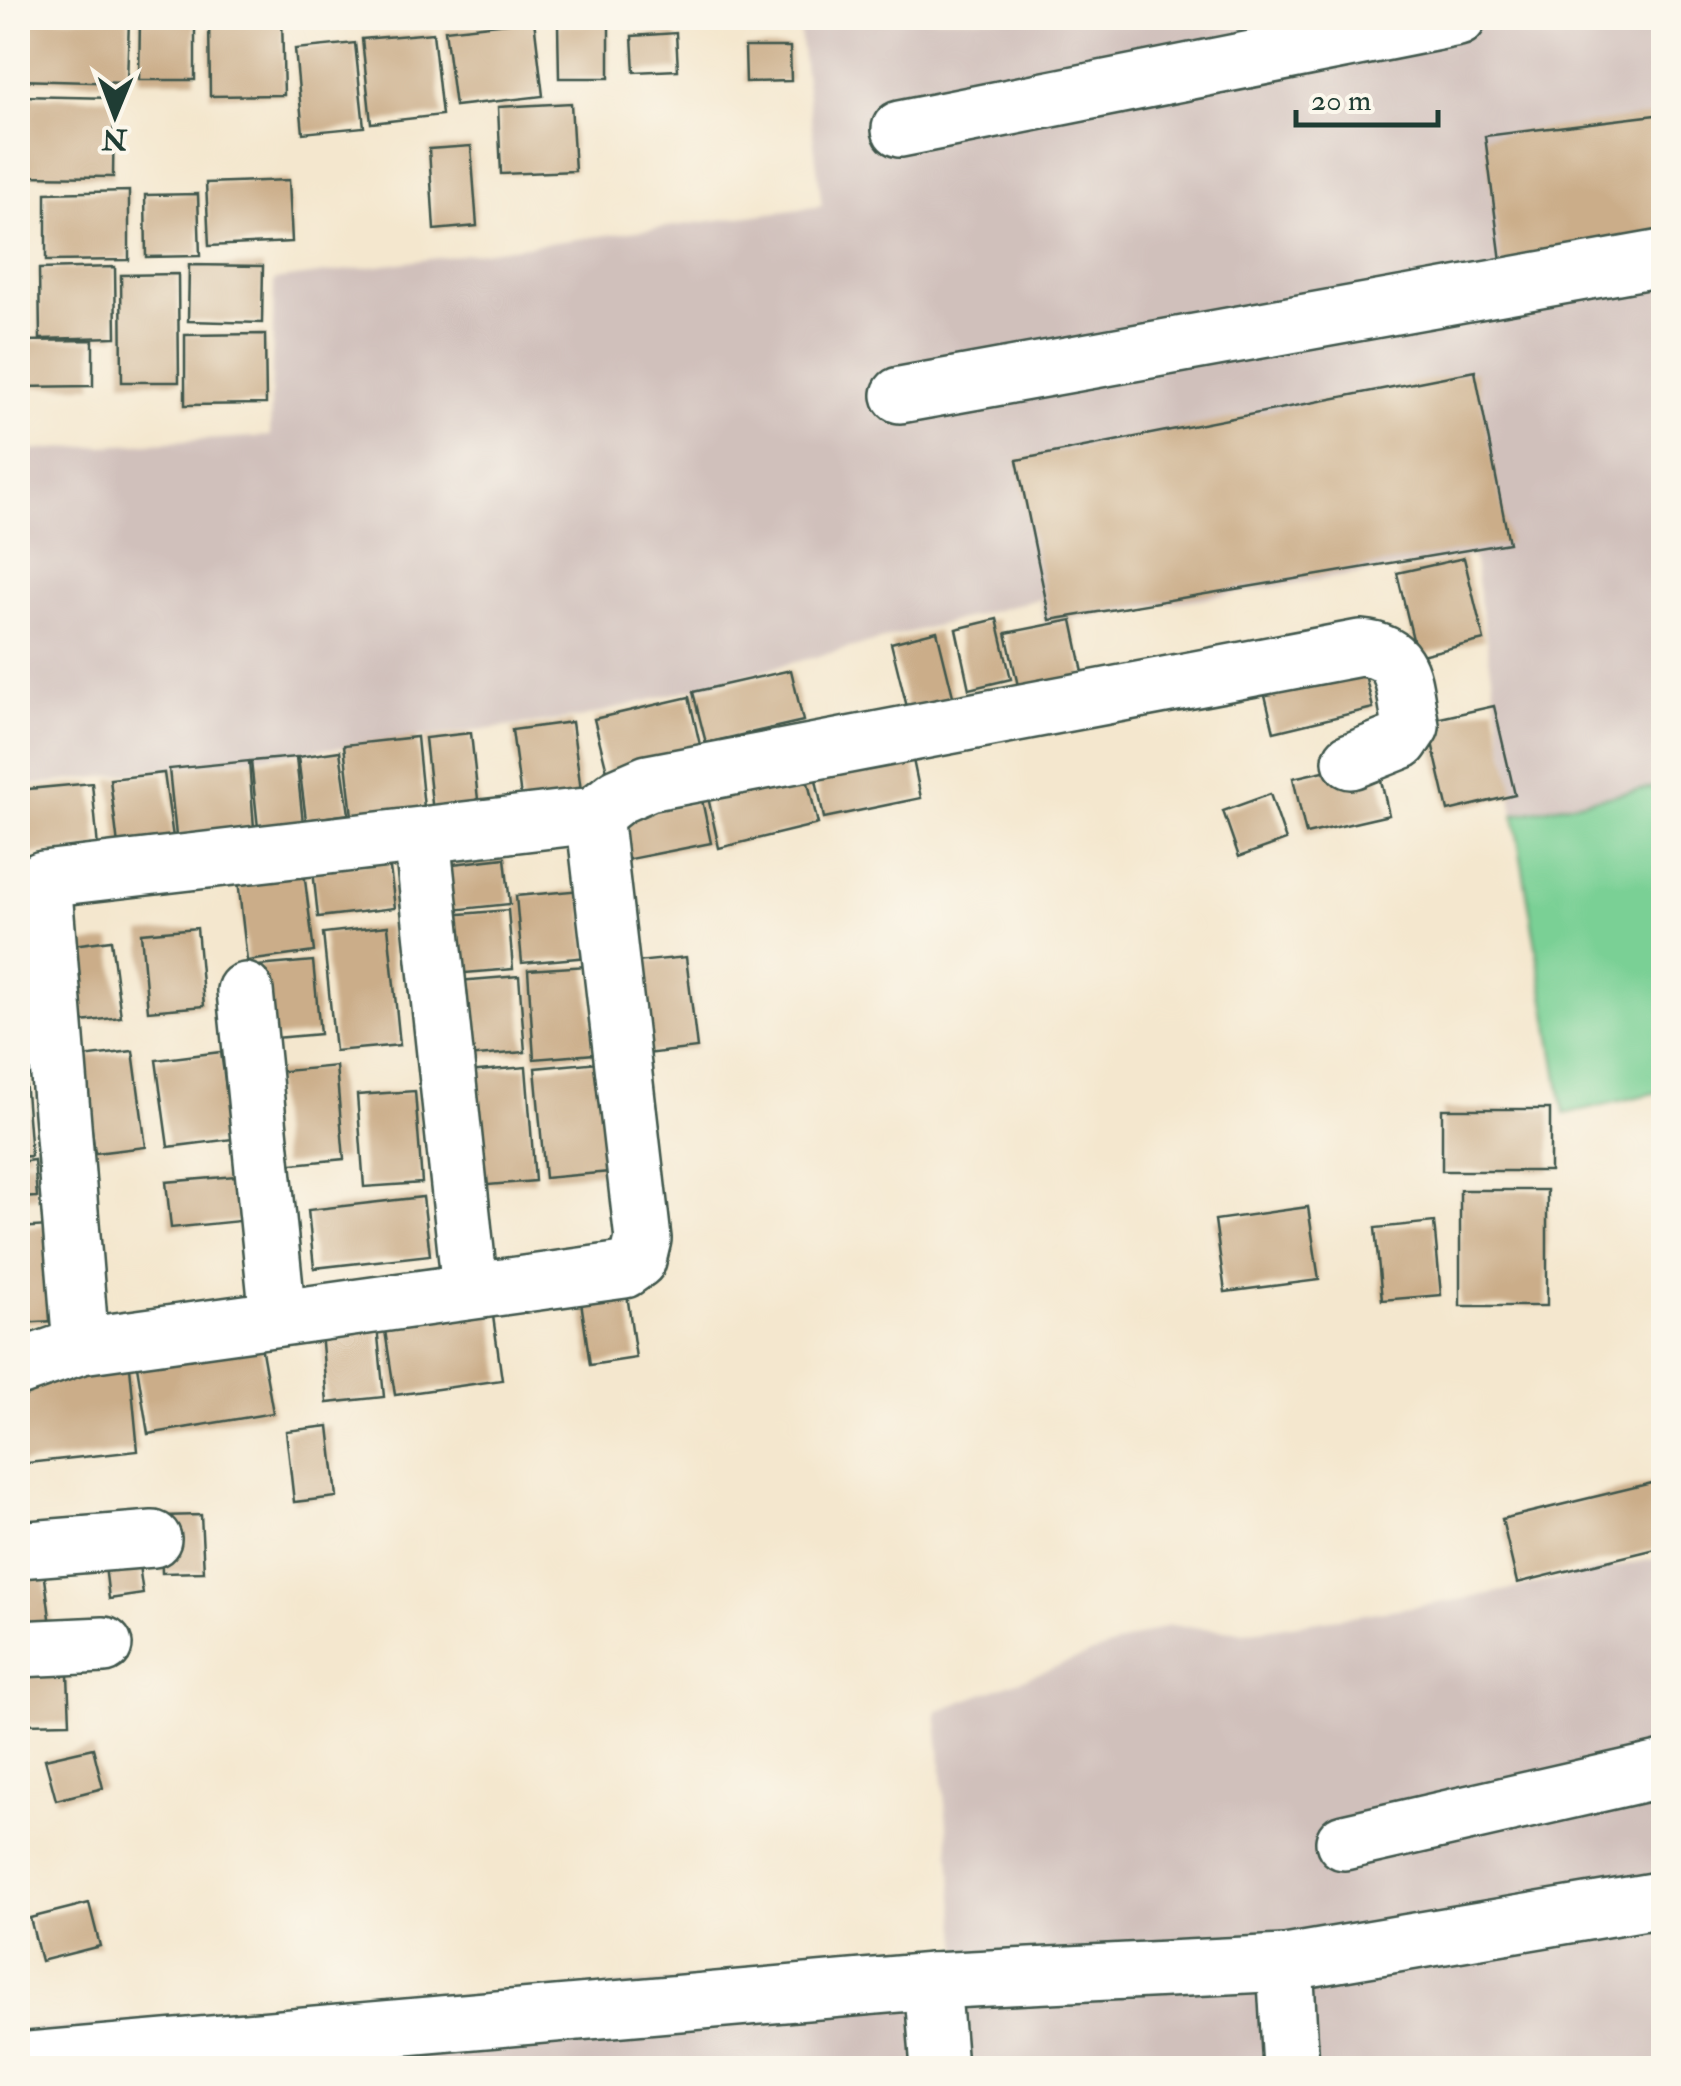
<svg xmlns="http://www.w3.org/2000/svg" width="1681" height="2086" viewBox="0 0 1681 2086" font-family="'IM FELL Double Pica',serif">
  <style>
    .industrial { fill: #d0c0bb }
    .green { fill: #7ad095; stroke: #4c8664; stroke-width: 2.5 }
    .building { fill: #cbad89 }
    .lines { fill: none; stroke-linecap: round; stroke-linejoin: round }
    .minor-casing { stroke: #3f564b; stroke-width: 60 }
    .minor { stroke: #fff; stroke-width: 55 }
  </style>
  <rect width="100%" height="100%" fill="#fbf7ec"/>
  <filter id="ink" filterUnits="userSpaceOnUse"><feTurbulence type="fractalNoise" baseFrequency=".01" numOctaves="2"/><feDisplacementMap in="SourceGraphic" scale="20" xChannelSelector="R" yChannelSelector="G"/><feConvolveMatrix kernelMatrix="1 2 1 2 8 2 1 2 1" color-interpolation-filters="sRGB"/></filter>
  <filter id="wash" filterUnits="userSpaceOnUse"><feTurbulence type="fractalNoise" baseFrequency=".0048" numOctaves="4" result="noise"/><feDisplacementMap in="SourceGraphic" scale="40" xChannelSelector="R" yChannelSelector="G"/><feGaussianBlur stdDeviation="2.25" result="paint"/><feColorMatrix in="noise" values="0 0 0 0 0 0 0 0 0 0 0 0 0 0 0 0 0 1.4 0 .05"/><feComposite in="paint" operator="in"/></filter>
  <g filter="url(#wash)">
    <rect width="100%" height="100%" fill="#f4e7ce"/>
    <g class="industrial">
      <polygon points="798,18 1663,18 1663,785 1514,815 1473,556 1045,623 1039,599 580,718 18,787 18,451 270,436 274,280 822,206"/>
      <polygon points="1663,1557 1663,2068 18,2068 18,2031 960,1960 936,1711 1169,1625 1245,1632 1464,1599"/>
    </g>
    <polygon class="green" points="1663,785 1663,1091 1564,1114 1514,815"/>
    <g id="blocks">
      <g class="building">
        <polygon points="18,18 129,18 127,83 18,80"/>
        <polygon points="140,18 195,18 195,80 139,80"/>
        <polygon points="209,18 282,18 284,95 210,96"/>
        <polygon points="534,20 543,96 455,106 445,30"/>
        <polygon points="558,24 609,25 609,78 559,78"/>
        <polygon points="433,33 442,115 371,123 362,39"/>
        <polygon points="676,33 678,70 634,72 632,36"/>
        <polygon points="355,43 364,127 303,133 295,49"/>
        <polygon points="745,47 790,47 791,81 746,82"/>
        <polygon points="18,96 114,98 113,177 18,176"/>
        <polygon points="571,103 575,171 501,174 498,107"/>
        <polygon points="1664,114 1664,250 1502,269 1485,136"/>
        <polygon points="471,146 477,226 434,230 429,149"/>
        <polygon points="289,180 292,242 209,246 206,183"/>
        <polygon points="129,191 129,260 46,261 46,193"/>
        <polygon points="198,194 200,256 146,257 145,195"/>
        <polygon points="189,265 263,266 262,323 188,321"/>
        <polygon points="115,267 116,337 40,339 39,269"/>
        <polygon points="178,274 179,382 122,382 121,275"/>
        <polygon points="265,334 266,404 185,405 185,335"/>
        <polygon points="93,340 93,386 18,387 18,341"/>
        <polygon points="1475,371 1509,543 1050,620 1017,460"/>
        <polygon points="1464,558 1484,640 1417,656 1397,573"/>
        <polygon points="997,619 1011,679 969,689 956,629"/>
        <polygon points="1072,620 1084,677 1019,690 1006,633"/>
        <polygon points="937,631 954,700 908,711 891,643"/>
        <polygon points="1357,641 1373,708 1274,732 1258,666"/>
        <polygon points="791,670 803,721 706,743 693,692"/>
        <polygon points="689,697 703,758 609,779 594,719"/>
        <polygon points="1494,706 1515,795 1448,811 1427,721"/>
        <polygon points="572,722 583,806 523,813 512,730"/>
        <polygon points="471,733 479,809 433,813 425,738"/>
        <polygon points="417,737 424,808 352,816 344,745"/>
        <polygon points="911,750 921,798 824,818 814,770"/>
        <polygon points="340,751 349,814 306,820 298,757"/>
        <polygon points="296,757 303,823 258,828 251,761"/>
        <polygon points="1376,759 1389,815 1306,834 1293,778"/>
        <polygon points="249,761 254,828 176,836 169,769"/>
        <polygon points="164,773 174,845 119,854 110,779"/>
        <polygon points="806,774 818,824 719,848 708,797"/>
        <polygon points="92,783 98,848 18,855 18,790"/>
        <polygon points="1270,794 1286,840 1239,857 1223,811"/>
        <polygon points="702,800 711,843 625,860 616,818"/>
        <polygon points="505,858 510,904 424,913 418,868"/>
        <polygon points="389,860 395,908 318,917 313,870"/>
        <polygon points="303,864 314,952 247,961 237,871"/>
        <polygon points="582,890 588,957 522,963 516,896"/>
        <polygon points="508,910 513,969 441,975 437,916"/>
        <polygon points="388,926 400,1045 335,1051 323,933"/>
        <polygon points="197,928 204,1006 148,1011 141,933"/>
        <polygon points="111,940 121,1017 66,1024 57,947"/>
        <polygon points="686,957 697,1048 637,1055 626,963"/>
        <polygon points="313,961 320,1034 264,1039 258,966"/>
        <polygon points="587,966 594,1054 534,1059 528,970"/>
        <polygon points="519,976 525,1052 454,1058 446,982"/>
        <polygon points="18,1022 25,1061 18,1062"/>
        <polygon points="133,1051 146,1147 95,1153 82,1057"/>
        <polygon points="221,1052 233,1139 168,1147 156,1060"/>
        <polygon points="599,1062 609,1172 545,1178 535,1068"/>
        <polygon points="336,1066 344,1159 282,1165 274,1072"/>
        <polygon points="526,1067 535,1181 464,1187 455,1073"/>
        <polygon points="25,1078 31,1156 18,1157 18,1079"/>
        <polygon points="415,1091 422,1183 364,1187 357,1095"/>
        <rect x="1442" y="1109" width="108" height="62"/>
        <polygon points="34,1160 37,1197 18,1198 18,1162"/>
        <polygon points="235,1176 240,1221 171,1228 166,1182"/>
        <rect x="1460" y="1190" width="87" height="116"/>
        <polygon points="423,1197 430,1255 314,1268 308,1210"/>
        <polygon points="1308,1207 1319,1280 1225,1292 1215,1220"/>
        <polygon points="1434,1222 1441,1295 1382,1300 1375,1228"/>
        <polygon points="48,1226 54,1321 18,1323 18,1228"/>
        <polygon points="626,1287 636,1358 590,1365 580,1294"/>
        <polygon points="492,1309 502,1380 395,1395 384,1324"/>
        <polygon points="377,1326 384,1397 327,1403 321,1331"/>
        <polygon points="259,1334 273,1413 148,1434 135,1354"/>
        <polygon points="130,1367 138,1451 18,1464 18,1384 37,1376"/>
        <polygon points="329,1426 337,1497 294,1502 286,1431"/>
        <polygon points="1664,1480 1664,1547 1517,1583 1502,1519"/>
        <polygon points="201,1515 204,1572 162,1573 160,1516"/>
        <polygon points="135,1536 143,1594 109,1599 102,1541"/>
        <polygon points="43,1562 51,1626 18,1630 18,1565"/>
        <polygon points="68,1675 70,1723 25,1724 23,1676"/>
        <polygon points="93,1748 103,1788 56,1800 45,1759"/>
        <polygon points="89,1903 100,1946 41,1961 30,1918"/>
      </g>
    </g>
  </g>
  <g filter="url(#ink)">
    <use href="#blocks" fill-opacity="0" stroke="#3f564b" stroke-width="2.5"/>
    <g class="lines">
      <defs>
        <g id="minor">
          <polyline points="900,129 1458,18"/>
          <polyline points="900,395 1662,258"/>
          <polyline points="422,837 470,1289"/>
          <polyline points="245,991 278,1318"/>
          <polyline points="81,1346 43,879 594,815"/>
          <path d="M18,1368L81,1346L624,1270L638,1260L643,1239L594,815L618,796L648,783L1360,648C1409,652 1402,685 1411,726L1401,741L1351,761"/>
          <polyline points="18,1550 153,1539"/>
          <polyline points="18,1649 104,1645"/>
          <polyline points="1344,1842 1664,1769"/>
          <polyline points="1285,1963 1291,2068"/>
          <polyline points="932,1981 939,2068"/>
          <polyline points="18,2061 932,1981 1285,1963 1664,1899"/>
        </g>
      </defs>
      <use href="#minor" class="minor-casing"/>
      <use href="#minor" class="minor"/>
    </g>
  </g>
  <rect width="1681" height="2086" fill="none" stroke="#fbf7ec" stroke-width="60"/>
  <g transform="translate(115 115) rotate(181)" stroke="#fbf7ec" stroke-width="8" paint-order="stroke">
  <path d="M0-8L18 38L0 25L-18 38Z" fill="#1f3d34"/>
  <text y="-15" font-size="28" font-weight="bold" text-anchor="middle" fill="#1f3d34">N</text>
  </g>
  <path d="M1296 110v15h142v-15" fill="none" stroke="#1f3d34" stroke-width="5"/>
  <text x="1311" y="110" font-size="30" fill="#1f3d34" stroke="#fbf7ec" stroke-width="8" paint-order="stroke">20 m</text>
</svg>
